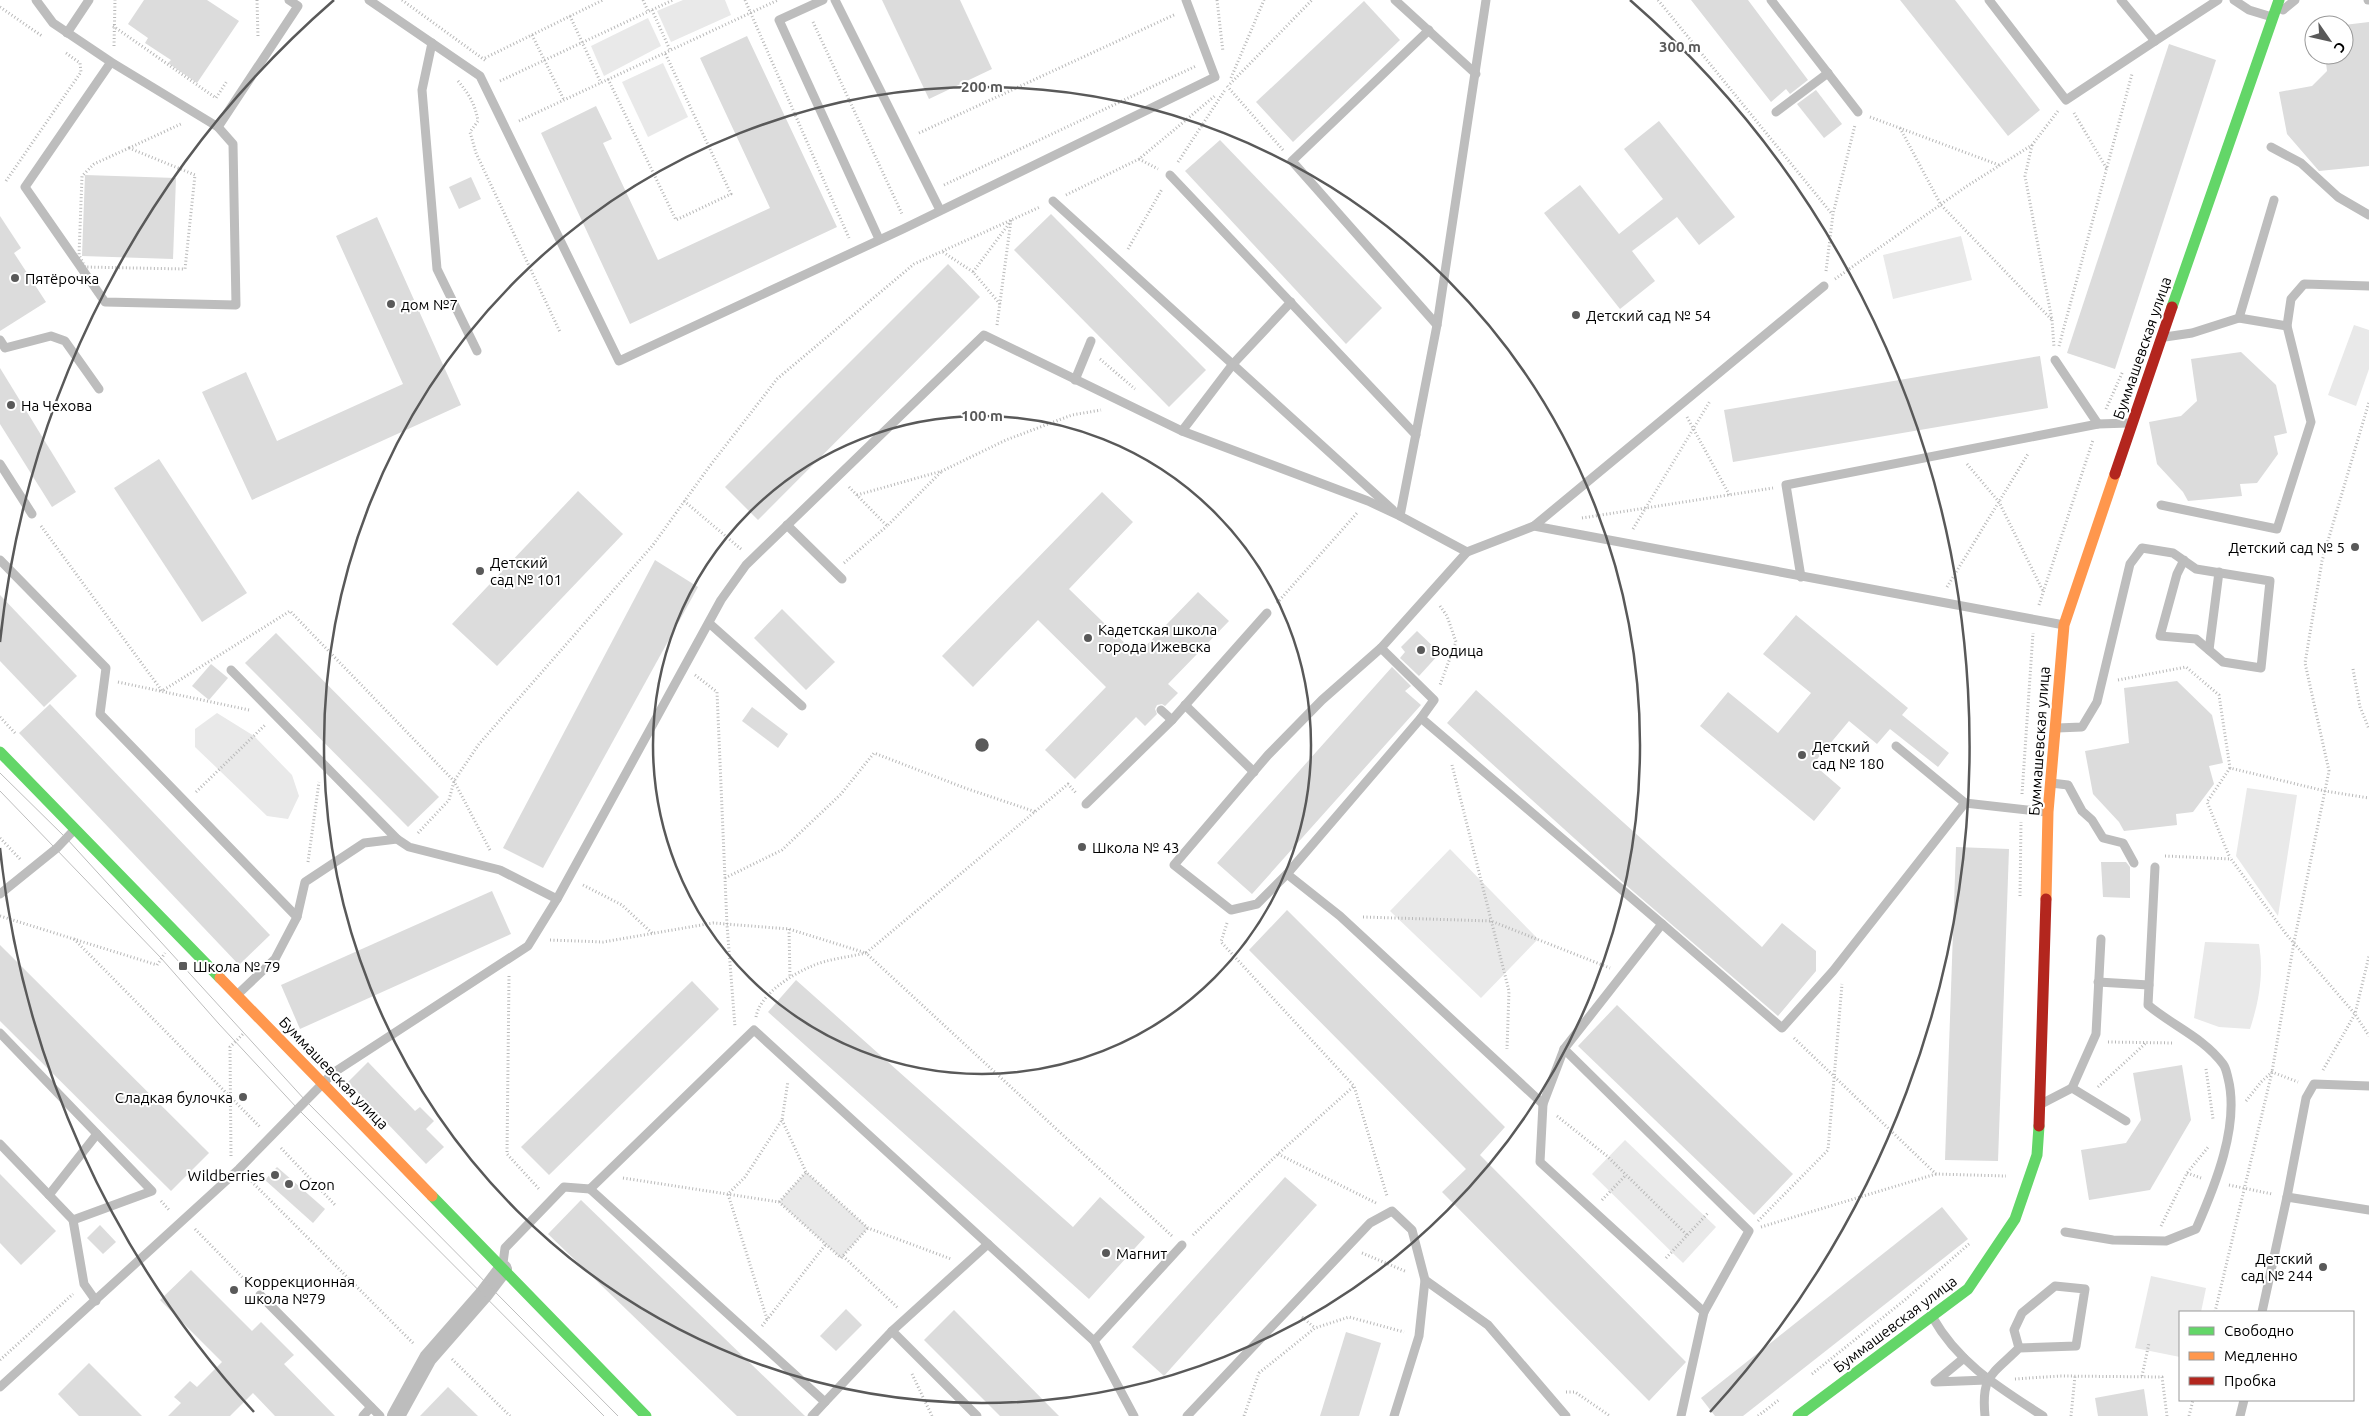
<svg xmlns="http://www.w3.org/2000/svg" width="2369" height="1416" viewBox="0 0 2369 1416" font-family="Ubuntu,sans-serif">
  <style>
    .green { fill: #e9e9e9 }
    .building { fill: #dcdcdc }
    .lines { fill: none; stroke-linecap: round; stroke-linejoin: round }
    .path { stroke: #b8b8b8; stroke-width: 3; stroke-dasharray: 1 2.5; stroke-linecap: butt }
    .lane { stroke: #bdbdbd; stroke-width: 9 }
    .street { stroke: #bdbdbd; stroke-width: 18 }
    .fast { stroke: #63d668; stroke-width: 11 }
    .slow { stroke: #ff974d; stroke-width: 11 }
    .jam { stroke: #b3261e; stroke-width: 11 }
    .tram { stroke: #bdbdbd; stroke-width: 1 }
    .ring { fill: none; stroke: #595959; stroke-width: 2.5 }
    .poi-dot { fill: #595959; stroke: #fff; stroke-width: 2 }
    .labels { text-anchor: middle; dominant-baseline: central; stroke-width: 4; stroke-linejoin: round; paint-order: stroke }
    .poi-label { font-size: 15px; fill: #000; stroke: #fff; text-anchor: start }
    .street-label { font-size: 15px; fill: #000; stroke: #fff }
    .centre { fill: #595959; stroke: #fff; stroke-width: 2.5 }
    .ring-label { font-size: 15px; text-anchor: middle; font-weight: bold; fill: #595959; stroke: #fff; stroke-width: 4; stroke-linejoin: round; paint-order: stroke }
  </style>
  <rect width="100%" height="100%" fill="#fff"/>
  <g class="green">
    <polygon points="683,0 725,0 731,15 671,42 657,11"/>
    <polygon points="648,18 661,46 604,76 591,46"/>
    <polygon points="663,63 688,117 648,137 622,82"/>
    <polygon points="1961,236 1972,280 1893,299 1883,255"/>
    <polygon points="2354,325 2369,330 2369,369 2356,406 2328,395"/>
    <polygon points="217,713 254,736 292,775 299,796 288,819 267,816 195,747 195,729"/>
    <polygon points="2247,788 2297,795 2278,916 2236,856"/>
    <polygon points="1450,849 1538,939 1481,998 1390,911"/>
    <path d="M2205,942L2259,944C2264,974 2259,1001 2250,1029L2219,1027L2194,1018Z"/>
    <polygon points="1625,1140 1716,1227 1683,1263 1592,1174"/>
    <polygon points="806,1172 868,1228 841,1258 779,1202"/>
    <polygon points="2151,1276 2206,1288 2201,1312 2180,1312 2180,1357 2135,1348"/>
  </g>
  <g class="building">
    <polygon points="144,0 207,0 239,21 197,83 168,63 171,60 145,43 148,38 128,24"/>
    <polygon points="882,0 960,0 992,69 929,99"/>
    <polygon points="1691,0 1748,0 1808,80 1790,94 1786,89 1771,102"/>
    <polygon points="1900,0 1955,0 2040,110 2008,136"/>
    <polygon points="1364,1 1400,40 1293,142 1256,102"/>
    <polygon points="2369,22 2369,166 2319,171 2287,134 2279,92 2312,86 2327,71 2325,55 2344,55 2344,25"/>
    <polygon points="747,36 837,227 630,324 541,133 596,106 612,139 603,143 658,260 770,208 700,58"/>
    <polygon points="2169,44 2216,60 2115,369 2067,353"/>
    <polygon points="1816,90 1842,124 1824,138 1797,104"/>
    <polygon points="1659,121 1735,217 1699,245 1677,217 1632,251 1655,281 1620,309 1544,213 1580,185 1619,234 1663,199 1624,149"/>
    <polygon points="1220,140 1382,308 1346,344 1185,171"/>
    <polygon points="85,175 176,178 173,259 82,256"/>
    <polygon points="471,177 481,199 459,209 449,187"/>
    <polygon points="1051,214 1206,370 1169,407 1014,250"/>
    <polygon points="0,216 21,248 14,253 46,302 0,331"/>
    <polygon points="377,217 461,405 252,500 202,392 246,372 277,441 403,384 336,236"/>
    <polygon points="948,264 980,297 758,520 725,487"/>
    <polygon points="2241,352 2276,385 2287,433 2274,436 2278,454 2257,483 2240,484 2242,496 2188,501 2183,492 2157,464 2149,422 2181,416 2197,401 2191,359"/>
    <polygon points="2040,356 2048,408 1733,462 1724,410"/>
    <polygon points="0,368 76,492 52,507 0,424"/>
    <polygon points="159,459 247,593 202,622 114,488"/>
    <polygon points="578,491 623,534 497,666 452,624"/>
    <polygon points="1102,492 1133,522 1069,589 1137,655 1198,592 1229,621 1168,684 1178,693 1165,706 1162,704 1157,705 1155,709 1157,714 1145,726 1136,717 1075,779 1045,750 1106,687 1038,620 973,687 942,656"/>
    <polygon points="655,560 698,587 543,868 503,848"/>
    <polygon points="0,595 77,676 44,707 0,661"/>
    <polygon points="782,609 835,662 806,690 754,638"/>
    <polygon points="1796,615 1908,708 1902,715 1949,753 1938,767 1890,729 1877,744 1849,721 1813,764 1841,788 1814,821 1700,726 1728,692 1778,733 1811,693 1763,654"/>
    <polygon points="1417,631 1440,653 1419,676 1400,658 1405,652 1401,647"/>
    <polygon points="276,633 439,797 408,827 245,663"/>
    <polygon points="211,664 228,678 209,700 192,686"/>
    <polygon points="1392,667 1411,686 1405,691 1421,705 1252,894 1217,863"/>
    <polygon points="2177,681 2212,715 2223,763 2209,766 2214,784 2193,812 2176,814 2177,825 2124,831 2119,822 2093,794 2085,751 2129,743 2124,688"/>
    <polygon points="1476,690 1762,947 1782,923 1816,951 1816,971 1778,1016 1627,886 1447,723"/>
    <polygon points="50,704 270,935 239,965 19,733"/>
    <polygon points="752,707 788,734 778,748 742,721"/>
    <polygon points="1956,847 2009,849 1998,1161 1945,1160"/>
    <polygon points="2101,862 2126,862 2130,867 2130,898 2103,897"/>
    <polygon points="492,891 511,934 300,1029 281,985"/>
    <polygon points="1287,910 1505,1127 1480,1155 1686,1362 1649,1401 1442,1192 1466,1169 1249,950"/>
    <polygon points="0,945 209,1153 171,1191 0,1021"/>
    <polygon points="796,980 1073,1227 1100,1197 1145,1237 1089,1299 768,1012"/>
    <polygon points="692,981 719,1009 549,1175 521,1147"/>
    <polygon points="1617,1005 1793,1174 1754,1215 1578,1046"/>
    <polygon points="368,1062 415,1111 420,1107 434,1121 426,1129 444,1147 426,1164 348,1082"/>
    <polygon points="2182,1065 2191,1120 2150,1190 2089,1200 2081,1150 2126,1143 2141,1120 2133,1073"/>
    <polygon points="277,1167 325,1209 313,1223 265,1180"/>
    <polygon points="0,1174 56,1231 21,1265 0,1243"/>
    <polygon points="1285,1177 1317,1205 1164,1376 1132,1347"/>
    <polygon points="581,1200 805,1416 737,1416 548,1234"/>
    <polygon points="1942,1207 1968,1239 1743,1416 1715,1416 1701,1398"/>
    <polygon points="100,1225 116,1242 103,1254 87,1238"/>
    <polygon points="191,1270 252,1331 261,1322 294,1355 284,1364 335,1416 275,1416 253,1393 230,1416 168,1416 181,1403 174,1397 190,1381 197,1387 222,1362 160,1300"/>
    <polygon points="846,1309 862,1325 836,1351 820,1336"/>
    <polygon points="954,1310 1059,1416 1000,1416 924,1340"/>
    <polygon points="1346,1332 1381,1343 1359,1416 1320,1416"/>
    <polygon points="89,1363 142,1416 79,1416 58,1394"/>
    <polygon points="448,1387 478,1416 420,1416"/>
    <polygon points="2144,1389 2148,1416 2098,1416 2095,1398"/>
  </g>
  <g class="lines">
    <g class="path">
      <polyline points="257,0 258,37"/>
      <polyline points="402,0 486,61"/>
      <polyline points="643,0 648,11"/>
      <polyline points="745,0 849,238"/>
      <polyline points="1217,0 1223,52"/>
      <polyline points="1658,0 1832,214"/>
      <polyline points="0,7 42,36"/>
      <polyline points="652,10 670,50"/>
      <polyline points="570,16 601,83"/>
      <polyline points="813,22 902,214"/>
      <polyline points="113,26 216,98 227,81"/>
      <polyline points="532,35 564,100"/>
      <polyline points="114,46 115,0"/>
      <polyline points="485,58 603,0"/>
      <polyline points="1231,78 1264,0"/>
      <polyline points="608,79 676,220 731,194 665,53"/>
      <path d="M458,81C469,94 475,104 478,121L470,132L476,153L560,332"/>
      <polyline points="500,81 673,0"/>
      <polyline points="1230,84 1312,0"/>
      <polyline points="1227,86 1283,150"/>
      <polyline points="2074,113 2107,169"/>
      <polyline points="1870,117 1999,165"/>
      <polyline points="519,121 778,0"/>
      <polyline points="1900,128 1941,205 2052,320"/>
      <polyline points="919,133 1176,14"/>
      <polyline points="2032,145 2025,176 2052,320 2054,347"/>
      <polygon points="129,148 195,175 185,269 85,267 79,255 82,176 94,164"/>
      <polyline points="129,148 183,123"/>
      <polyline points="1139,159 1158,169"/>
      <polyline points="1178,162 1225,90"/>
      <polyline points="6,181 81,72 80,63 66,53"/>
      <polyline points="944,185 1196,66"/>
      <polyline points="1066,195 1139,159 1216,95"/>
      <polyline points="1128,249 1162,189"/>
      <polyline points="943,252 973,272 1000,304"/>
      <polyline points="1826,271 1833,214 1855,125"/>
      <polyline points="973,272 1011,221"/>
      <polyline points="1835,279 1967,186 2032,145 2058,111"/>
      <polyline points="997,325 1011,220"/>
      <polyline points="2059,346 2132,74"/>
      <polyline points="1100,359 1135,389"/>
      <polyline points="2106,409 2123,371"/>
      <polyline points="1687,417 1730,496"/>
      <polyline points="1967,464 1999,502 2043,591"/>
      <polyline points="849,487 887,526 942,471"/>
      <polyline points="857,495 942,471 1006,440 1072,415 1101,410"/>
      <polyline points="684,501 741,549"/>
      <polyline points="1582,518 1773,488"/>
      <polyline points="41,526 162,691 290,611 454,781 491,852"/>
      <polyline points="1633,529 1710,401"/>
      <polyline points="844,563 887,526"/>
      <polyline points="1947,587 2028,454"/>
      <polyline points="1277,603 1358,512"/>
      <polyline points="2039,605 2093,440"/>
      <polyline points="1440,606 1447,616 1456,642 1440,685"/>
      <polyline points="2353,669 2360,707 2369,729"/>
      <polyline points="695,675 717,692 727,925 735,1027"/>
      <polyline points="2118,680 2186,667 2219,695 2230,768 2325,791 2369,798"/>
      <polyline points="118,682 249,710"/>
      <polyline points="0,717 15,733"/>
      <polyline points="1452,765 1509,991 1507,1049"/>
      <polyline points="2230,768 2207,802 2230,858"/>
      <polyline points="196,792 265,725"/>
      <polyline points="2022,794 2033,633"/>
      <polyline points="418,833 449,800 454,781 479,744 653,545 709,467 777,379 914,264 1040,207"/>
      <polyline points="0,838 20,859"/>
      <polyline points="2165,856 2231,859 2286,934 2355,1014 2369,1036"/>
      <polyline points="308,862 319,782"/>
      <polyline points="725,878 782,850 841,794 874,753 965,788 1036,812"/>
      <polyline points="583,885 622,905 653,934"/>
      <polyline points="2020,896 2021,822"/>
      <polyline points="0,916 157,965 165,953"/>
      <polyline points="1363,917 1491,921 1610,968"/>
      <polyline points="1227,923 1221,942 1354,1086 1387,1196"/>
      <polyline points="789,929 790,978"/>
      <polyline points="74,939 261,1128"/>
      <polyline points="550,940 603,942 713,923 789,929 866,953 1068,784 1077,794"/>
      <polyline points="509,976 507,1154 540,1190"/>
      <path d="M756,1017C760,994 791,975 812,966C828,959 849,957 866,953L1172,1236"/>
      <polyline points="1794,1038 1936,1174 2006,1176"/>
      <polyline points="2108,1042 2174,1043"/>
      <polyline points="2206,1069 2213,1119"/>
      <polyline points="2323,1070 2355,1014 2369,956"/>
      <polyline points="2098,1087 2147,1042"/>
      <polyline points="2246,1101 2261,1082 2272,1072 2298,1082"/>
      <polyline points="1557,1116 1607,1156 1687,1235"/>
      <polyline points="782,1120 806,1172 868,1228 951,1259"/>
      <polyline points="281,1148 336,1206"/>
      <polyline points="1278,1154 1376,1203"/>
      <polyline points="231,1156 230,1047 243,1034"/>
      <polyline points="2187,1173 2201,1178"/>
      <polyline points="623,1178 779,1202 841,1258 868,1228"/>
      <polyline points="249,1179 414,1344"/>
      <polyline points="2229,1185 2272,1194"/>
      <polyline points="1602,1200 1626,1175"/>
      <polyline points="161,1201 170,1211"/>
      <polyline points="779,1202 806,1172"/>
      <polyline points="1758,1221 1828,1150 1842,984"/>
      <polyline points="2161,1226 2187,1173 2209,1146"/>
      <polyline points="1761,1227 1936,1174"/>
      <polyline points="195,1229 250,1285"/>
      <polyline points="1193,1235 1278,1154 1354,1086"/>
      <polyline points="1362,1253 1407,1272"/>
      <polyline points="843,1256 898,1308"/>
      <polyline points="1666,1258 1708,1213"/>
      <polyline points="2215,1312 2272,1072 2294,942 2329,771 2305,663 2322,561 2369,402"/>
      <polyline points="1302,1317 1315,1328"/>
      <polyline points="767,1319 728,1194 745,1177 782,1120 788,1081"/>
      <polyline points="762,1326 826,1244"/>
      <polyline points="452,1359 510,1416"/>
      <polyline points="0,1360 73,1294"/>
      <polyline points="912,1374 932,1416"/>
      <polyline points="1812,1374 1906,1299 1969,1244"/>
      <polyline points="2142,1376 2149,1343"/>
      <polyline points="2015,1379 2060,1376 2162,1377 2167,1416"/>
      <polyline points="1566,1392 1575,1392 1610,1416"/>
      <polyline points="1244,1416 1259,1373 1315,1328 1349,1317 1404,1332"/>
      <polyline points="1758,1416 1780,1399"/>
      <polyline points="2071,1416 2075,1376"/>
      <polyline points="2189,1416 2193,1400"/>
    </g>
    <g class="lane">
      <polyline points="36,0 53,23 111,62 218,127 233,144 236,305 105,302 25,187 111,62"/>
      <polyline points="369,0 480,76 619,361 903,229 1215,77 1186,0"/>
      <polyline points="823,0 779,20 879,239"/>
      <polyline points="835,0 940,210"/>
      <polyline points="1395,0 1476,74"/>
      <polyline points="1486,0 1437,325 1400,516 1467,552 1534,526 2064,625"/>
      <polyline points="1771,0 1858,112"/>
      <polyline points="1989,0 2066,100 2155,41"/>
      <polyline points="2121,0 2155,41 2218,0"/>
      <polyline points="2234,0 2249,10 2272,17"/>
      <polyline points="2368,0 2369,0"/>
      <polyline points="2283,10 2295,0"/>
      <polyline points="1429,30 1292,161 1437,325"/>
      <polyline points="67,33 89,0"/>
      <polyline points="432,43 422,90 437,269 477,351"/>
      <polyline points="1776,112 1828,73"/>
      <polyline points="218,127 298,6 289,0"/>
      <polyline points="2271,147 2301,163 2338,197 2369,215"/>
      <polyline points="1170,175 1416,435"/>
      <polyline points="1053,201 1393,510"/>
      <polyline points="2239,318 2287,326"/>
      <polyline points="2165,337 2192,333 2239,318 2274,200"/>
      <polyline points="0,340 5,348 51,336 65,341 99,389"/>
      <polyline points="2055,360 2098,424"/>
      <polyline points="1075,380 1091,341"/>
      <polyline points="1182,431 1233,364 1291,302"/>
      <polyline points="0,464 32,514"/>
      <polyline points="2161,505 2277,529 2311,422 2287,326 2291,299 2304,284 2369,286"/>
      <polyline points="787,525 842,579"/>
      <polyline points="1534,526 1824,286"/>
      <polyline points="1467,552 1381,648 1434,700 1421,718 1662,924 1564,1049 1543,1104 1540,1162 1704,1312 1681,1416"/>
      <polyline points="0,560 106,668 100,714 297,917 275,959 238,994"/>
      <polyline points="1801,577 1786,485 2098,424 2129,423"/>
      <polyline points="709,623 802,706"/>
      <polyline points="2209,650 2219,572"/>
      <polyline points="231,670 397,839 364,843 305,882 297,917"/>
      <polyline points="1185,705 1254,772"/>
      <polyline points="1161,710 1172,720 1267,613"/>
      <polyline points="1421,718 1287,874 1340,916 1543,1104"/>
      <polyline points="2057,728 2082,727 2097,702 2130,564 2142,548 2173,553 2196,569 2270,581 2261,668 2223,662 2196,639 2160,636 2177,574 2184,560"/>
      <polyline points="1896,746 1965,803"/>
      <polyline points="2051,783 2068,785 2082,811 2092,820 2103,838 2123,843 2134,863"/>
      <polyline points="1086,804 1172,720"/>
      <polyline points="397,839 409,847 500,870 557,899"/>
      <polyline points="1287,874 1257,904 1231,910 1174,865 1268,755 1322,700 1381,648"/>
      <polyline points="0,894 57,848 75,829"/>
      <polyline points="1662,924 1782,1028 1833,971 1965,803 2046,812"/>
      <polyline points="2098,982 2149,985"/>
      <polyline points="0,1033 152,1191 73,1220"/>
      <polyline points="1564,1049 1749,1231 1704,1312"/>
      <polyline points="2072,1088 2096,1034 2101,939"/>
      <polyline points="2043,1103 2072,1088 2126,1121"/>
      <polyline points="0,1144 73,1220 84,1284 96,1301"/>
      <polyline points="590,1189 825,1402 812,1416"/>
      <polyline points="49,1195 97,1134"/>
      <polyline points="2287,1197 2306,1098 2314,1084 2369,1086"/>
      <path d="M2065,1232L2113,1240L2166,1241L2196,1229C2215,1186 2240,1125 2228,1078C2227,1074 2226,1068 2223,1064C2204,1038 2173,1026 2148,1005L2155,867"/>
      <polyline points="503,1263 505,1248 564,1187 590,1189 754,1030 1094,1341 1134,1416"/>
      <polyline points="1425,1280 1488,1325 1566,1416"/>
      <polyline points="260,1295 380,1416"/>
      <polyline points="2262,1312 2287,1197 2369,1210"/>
      <path d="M1933,1318C1959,1364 2000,1388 2043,1416"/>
      <polyline points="1094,1341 1182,1245"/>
      <polyline points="1964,1358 1935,1382 1987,1380"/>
      <polyline points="0,1387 239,1169 333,1073 528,946 557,899 721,600 746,565 984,335 1182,431 1368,501 1400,516"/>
      <polyline points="825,1402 892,1331"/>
      <polyline points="363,1416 371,1407"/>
      <polyline points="977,1416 892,1331 988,1244"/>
      <polyline points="1187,1416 1370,1223 1392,1211 1412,1230 1425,1280 1419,1336 1394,1416"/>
      <path d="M1985,1416C1981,1375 1992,1375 2019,1348L2076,1346L2085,1289L2055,1286L2022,1313L2014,1330L2019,1348"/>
      <polyline points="2240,1416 2244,1400"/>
    </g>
    <polyline class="street" points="396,1416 428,1358 484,1294 503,1269"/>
    <g class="fast">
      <polyline points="2172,307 2279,0"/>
      <polyline points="0,752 220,978"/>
      <polyline points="432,1196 646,1416"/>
      <polyline points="1798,1416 1968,1289 2015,1219 2037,1155 2039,1126"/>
    </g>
    <g class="slow">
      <polyline points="2046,899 2048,812 2064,625 2115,474"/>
      <polyline points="220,978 432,1196"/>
    </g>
    <g class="jam">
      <polyline points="2115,474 2172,307"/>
      <polyline points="2039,1126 2046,899"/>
    </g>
    <g class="tram">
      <polyline points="0,773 67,839 305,1100 618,1416"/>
      <polyline points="0,791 161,958 219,1024 297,1108 604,1416"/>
    </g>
  </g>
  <g class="ring">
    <circle cx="982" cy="745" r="329"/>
    <circle cx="982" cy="745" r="658"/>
    <path d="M254 1412A987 987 0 0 1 0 848M0 642A987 987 0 0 1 334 0M1630 0A987 987 0 0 1 1710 1412"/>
  </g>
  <g class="poi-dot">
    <circle cx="15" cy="278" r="5"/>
    <circle cx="391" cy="304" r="5"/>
    <circle cx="1576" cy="315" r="5"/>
    <circle cx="11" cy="405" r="5"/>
    <circle cx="2355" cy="547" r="5"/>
    <circle cx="480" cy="571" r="5"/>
    <circle cx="1088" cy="638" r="5"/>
    <circle cx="1421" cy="650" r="5"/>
    <circle cx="1802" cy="755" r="5"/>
    <circle cx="1082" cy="847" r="5"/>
    <rect x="178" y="961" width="10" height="10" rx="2.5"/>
    <circle cx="243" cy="1097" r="5"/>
    <circle cx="275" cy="1175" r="5"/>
    <circle cx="289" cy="1184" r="5"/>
    <circle cx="1106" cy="1253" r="5"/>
    <circle cx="2323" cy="1267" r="5"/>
    <circle cx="234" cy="1290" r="5"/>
  </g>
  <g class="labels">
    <g class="poi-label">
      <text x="25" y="278">Пятёрочка</text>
      <text x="401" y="304">дом №7</text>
      <text x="1586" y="315">Детский сад № 54</text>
      <text x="21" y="405">На Чехова</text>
      <text x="2345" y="547" text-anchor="end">Детский сад № 5</text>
      <text x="490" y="562">Детский<tspan x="490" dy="17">сад № 101</tspan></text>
      <text x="1098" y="629">Кадетская школа<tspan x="1098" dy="17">города Ижевска</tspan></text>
      <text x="1431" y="650">Водица</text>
      <text x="1812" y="746">Детский<tspan x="1812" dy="17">сад № 180</tspan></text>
      <text x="1092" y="847">Школа № 43</text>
      <text x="193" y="966">Школа № 79</text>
      <text x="233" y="1097" text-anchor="end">Сладкая булочка</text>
      <text x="265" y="1175" text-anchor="end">Wildberries</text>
      <text x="299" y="1184">Ozon</text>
      <text x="1116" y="1253">Магнит</text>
      <text x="2313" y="1258" text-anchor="end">Детский<tspan x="2313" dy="17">сад № 244</tspan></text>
      <text x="244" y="1281">Коррекционная<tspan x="244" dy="17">школа №79</tspan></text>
    </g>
    <g class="street-label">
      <text transform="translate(2142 348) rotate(-71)">Буммашевская улица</text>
      <text transform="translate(2039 741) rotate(-86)">Буммашевская улица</text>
      <text transform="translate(334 1073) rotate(46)">Буммашевская улица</text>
      <text transform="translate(1895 1324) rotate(-37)">Буммашевская улица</text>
    </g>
  </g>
  <circle cx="982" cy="745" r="8" class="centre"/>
  <g class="ring-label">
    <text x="1680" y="52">300 m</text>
    <text x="982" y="92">200 m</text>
    <text x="982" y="421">100 m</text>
  </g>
  <rect x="2179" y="1311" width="175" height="90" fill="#ffffff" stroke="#999999"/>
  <rect x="2189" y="1327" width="25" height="8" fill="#63d668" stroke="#999999"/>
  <text x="2224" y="1336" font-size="15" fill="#000000">Свободно</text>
  <rect x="2189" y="1352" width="25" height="8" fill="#ff974d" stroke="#999999"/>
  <text x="2224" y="1361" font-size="15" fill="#000000">Медленно</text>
  <rect x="2189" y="1377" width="25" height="8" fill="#b3261e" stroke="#999999"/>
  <text x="2224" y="1386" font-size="15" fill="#000000">Пробка</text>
  <g transform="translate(2329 40) rotate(124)"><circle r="24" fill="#ffffff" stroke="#999999"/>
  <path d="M0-4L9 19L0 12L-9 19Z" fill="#595959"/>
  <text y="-8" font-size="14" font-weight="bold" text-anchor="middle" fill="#000000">С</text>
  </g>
</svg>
